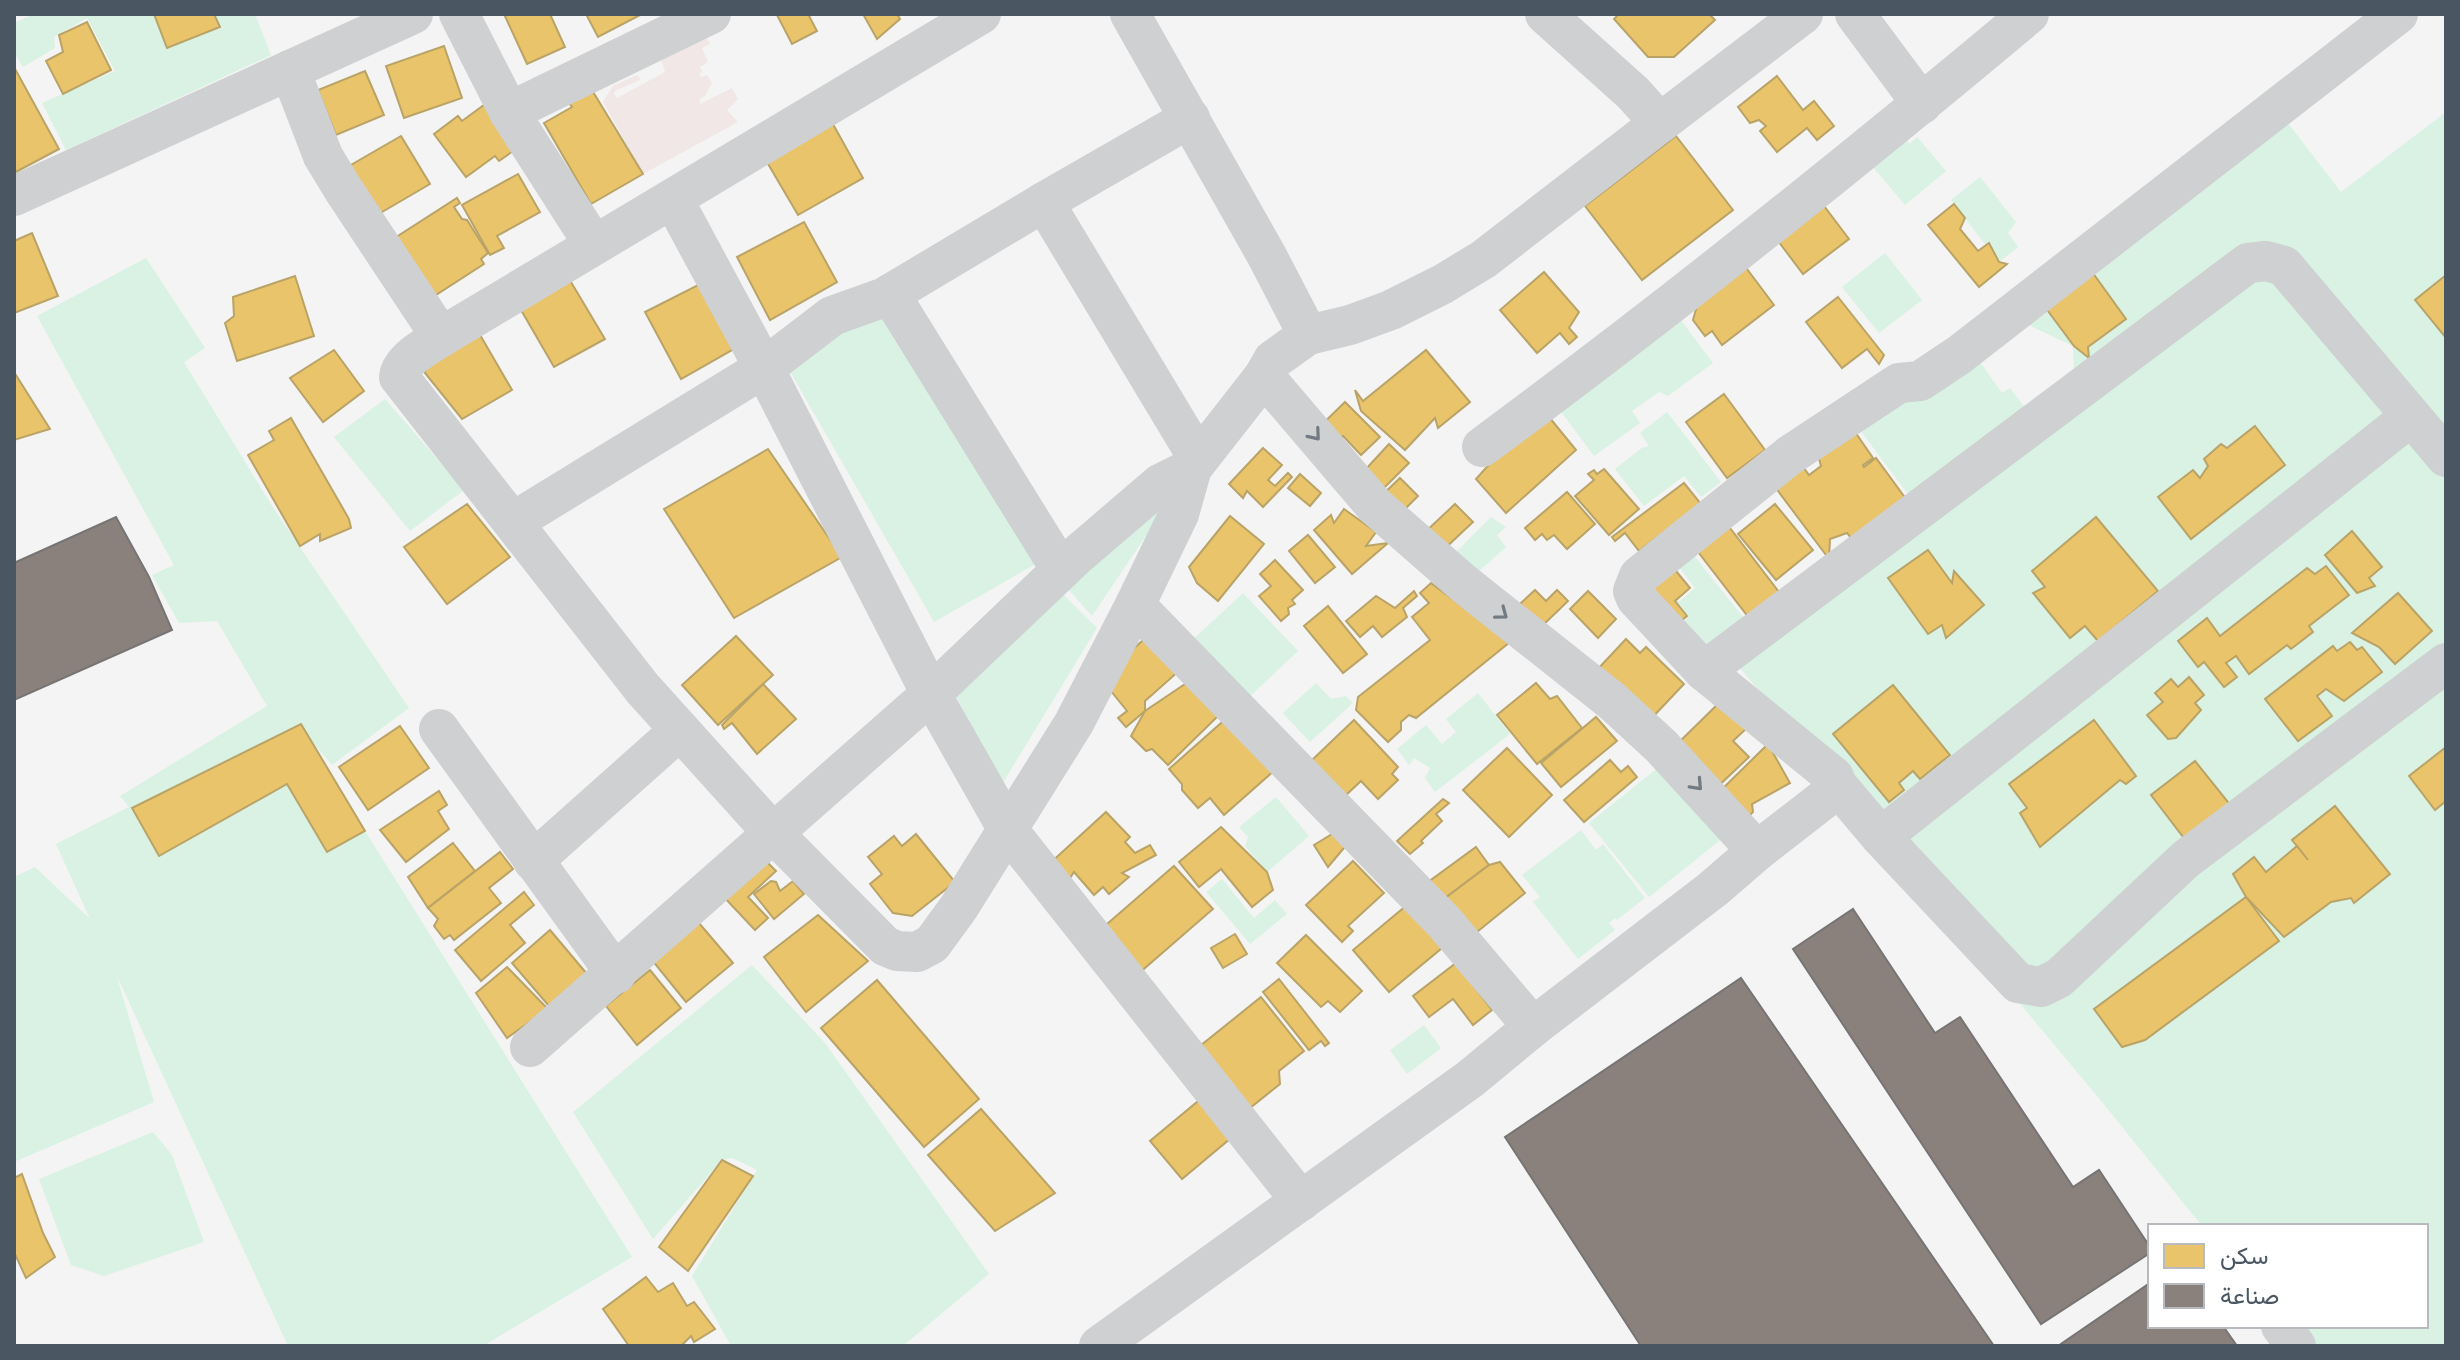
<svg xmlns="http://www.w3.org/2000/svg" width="2460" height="1360" viewBox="0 0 2460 1360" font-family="Jost,Vazirmatn,sans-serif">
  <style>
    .medical { fill: #f1e7e6 }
    .green { fill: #d9f2e3 }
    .homes { fill: #e9c46a; stroke: #b9a367; stroke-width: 2 }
    .industry { fill: #8a817c; stroke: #777474; stroke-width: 2 }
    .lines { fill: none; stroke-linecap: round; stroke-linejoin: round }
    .minor { stroke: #ced0d2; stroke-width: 40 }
    .oneway { stroke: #727b83 }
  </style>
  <rect width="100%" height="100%" fill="#f4f4f4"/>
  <polygon class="medical" points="699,22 710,44 702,48 708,62 700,67 702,72 699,74 701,77 707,75 712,83 705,96 700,99 700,104 732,88 738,99 727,110 738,122 643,174 603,102 613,86 636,75 639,76 640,80 615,91 614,94 617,98 665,72 661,59"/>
  <g class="green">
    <polygon points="34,14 255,14 271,55 66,150 42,103 115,71 87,18 54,37 55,48 23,67 14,52 14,23"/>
    <polygon points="2446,112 2446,1346 2299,1346 2283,1326 2426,1326 2426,1226 2202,1226 2102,1102 1735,662 2075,403 2073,346 2020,321 2284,118 2341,192"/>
    <polygon points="1905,135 1909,144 1917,137 1946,171 1905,205 1872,166"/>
    <polygon points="1980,177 2016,222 2008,233 2018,247 1999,262 1951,200"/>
    <polygon points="1885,253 1922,300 1879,333 1842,287"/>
    <polygon points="146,258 205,348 184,362 272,506 409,708 332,765 301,729 131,809 159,856 287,784 327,852 365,831 632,1257 483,1346 288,1346 116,974 154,1102 14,1162 14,877 35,867 90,919 56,844 129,807 120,796 267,706 217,621 179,623 152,575 174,565 37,316"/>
    <polygon points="885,297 1043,560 934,622 785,363"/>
    <polygon points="1671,307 1713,363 1668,396 1659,392 1632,411 1640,423 1594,456 1550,397"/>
    <polygon points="1975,355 2002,393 2010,388 2029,413 1916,505 1857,426"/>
    <polygon points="385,399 464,490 410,531 334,437"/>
    <polygon points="1667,412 1721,482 1701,497 1684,476 1644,506 1615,469 1642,448 1649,446 1640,433"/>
    <polygon points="1168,503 1092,616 1060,580"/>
    <polygon points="1491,517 1506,527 1497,535 1506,547 1468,581 1446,562"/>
    <polygon points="1691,552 1750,626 1702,664 1674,630 1688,618 1675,601 1680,601 1695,588 1676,563"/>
    <polygon points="1056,587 1097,628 1001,786 952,688"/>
    <polygon points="1243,593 1298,651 1242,704 1186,646"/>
    <polygon points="1316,683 1331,699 1346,696 1353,703 1310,742 1283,713"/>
    <polygon points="1478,693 1510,734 1435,792 1425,778 1430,768 1414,758 1409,765 1397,749 1426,725 1442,744 1456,732 1446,719"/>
    <polygon points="1665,762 1722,834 1719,841 1649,897 1589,823"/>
    <polygon points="1276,797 1309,836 1267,872 1245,846 1248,837 1239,827"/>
    <polygon points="1581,830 1596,850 1603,844 1645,898 1617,920 1615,918 1609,923 1615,930 1578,959 1533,902 1540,897 1522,875"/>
    <polygon points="1222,879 1254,918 1275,900 1287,914 1250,944 1206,892"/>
    <polygon points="752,965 825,1043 989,1274 903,1346 731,1346 692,1276 757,1170 732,1158 722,1160 653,1239 573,1112"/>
    <polygon points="1424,1025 1441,1048 1407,1074 1390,1050"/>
    <polygon points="153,1132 172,1155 204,1242 104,1276 71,1265 39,1179"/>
  </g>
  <g class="homes">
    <polygon points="154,14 214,14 220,27 167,48"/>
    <polygon points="504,14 550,14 565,47 527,64"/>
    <polygon points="586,14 642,14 598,37"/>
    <polygon points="813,14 809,16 817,31 792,44 777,15"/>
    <polygon points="863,14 897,14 900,19 877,39"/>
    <polygon points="1619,14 1709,14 1715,20 1674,57 1648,57 1614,19"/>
    <polygon points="87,22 111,70 63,94 46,61 63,52 59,35"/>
    <polygon points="444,46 462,98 404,118 386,66"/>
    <polygon points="14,67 59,149 14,173"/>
    <polygon points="365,71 384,115 336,135 318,90"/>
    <polygon points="1777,76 1803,110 1814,101 1834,126 1817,140 1807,128 1777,152 1760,131 1766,126 1759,120 1750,123 1738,107"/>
    <polygon points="584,77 643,174 591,204 544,123 572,107 558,89"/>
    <polygon points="484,105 516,149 499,161 495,156 466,177 434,134 458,116 462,121"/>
    <polygon points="829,117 863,178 798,215 764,157"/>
    <polygon points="401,136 430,184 377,215 349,166"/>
    <polygon points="1676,136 1733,210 1642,280 1585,206"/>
    <polygon points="518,174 540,212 497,236 504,248 490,255 462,205"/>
    <polygon points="1815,194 1849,239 1803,274 1769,229"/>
    <polygon points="457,198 460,203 454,207 462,219 467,220 488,253 481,259 484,264 428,300 390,241"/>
    <polygon points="1954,204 1965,218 1960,229 1978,251 1989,243 1999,262 2007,264 1979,287 1928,225"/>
    <polygon points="804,222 837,282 770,320 737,257"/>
    <polygon points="32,233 58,296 14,313 14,241"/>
    <polygon points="1741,261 1774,305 1722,345 1712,331 1705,336 1693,320 1701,291"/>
    <polygon points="2090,269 2126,319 2088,347 2089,358 2074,346 2042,303"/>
    <polygon points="565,272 605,339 554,367 517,303"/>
    <polygon points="1544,272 1579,312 1569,328 1577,337 1569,344 1560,333 1537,353 1500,310"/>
    <polygon points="2446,275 2446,338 2415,300"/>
    <polygon points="295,276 314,336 237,361 225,323 234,316 233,297"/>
    <polygon points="704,282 739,346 681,379 645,312"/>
    <polygon points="1838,297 1884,355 1879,364 1867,349 1842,368 1806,322"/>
    <polygon points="476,328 512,390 462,419 425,373 429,355"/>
    <polygon points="334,350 364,391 323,422 290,378"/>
    <polygon points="1426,350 1470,402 1438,428 1435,418 1405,450 1361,411 1355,390 1363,401"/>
    <polygon points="14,372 50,429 14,440"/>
    <polygon points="1724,394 1765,450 1727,478 1686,422"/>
    <polygon points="1345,402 1380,437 1361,455 1343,436 1323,456 1307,439"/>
    <polygon points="1549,417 1576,450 1506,513 1476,479 1493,460"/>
    <polygon points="291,418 349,519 351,528 320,541 320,534 300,546 248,455 274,440 269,431"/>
    <polygon points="2255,426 2285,465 2191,539 2158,497 2193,470 2200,478 2208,466 2204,459 2221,444 2227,448"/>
    <polygon points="1853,429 1873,458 1863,465 1864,467 1876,458 1909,503 1858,547 1847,533 1830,539 1829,559 1772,483 1800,463 1809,475 1821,466 1818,455"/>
    <polygon points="1389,444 1409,463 1381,491 1353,483"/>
    <polygon points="1263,448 1282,465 1268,480 1275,486 1288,473 1292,477 1263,507 1247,491 1243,498 1229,484"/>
    <polygon points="768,449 842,557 734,618 664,509"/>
    <polygon points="1604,469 1639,509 1609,535 1575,496 1594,480 1588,474 1594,470 1597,474"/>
    <polygon points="1300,474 1321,493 1310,506 1288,488"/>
    <polygon points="1400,478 1418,496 1403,511 1377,500"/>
    <polygon points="1684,483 1701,504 1639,551 1625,533 1615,541 1612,537"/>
    <polygon points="1567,492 1595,524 1567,549 1554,535 1547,540 1542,534 1535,540 1525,528"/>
    <polygon points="467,504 510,557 447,604 404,547"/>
    <polygon points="1455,504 1473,522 1441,552 1423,534"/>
    <polygon points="1775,504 1813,550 1776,580 1738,534"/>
    <polygon points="1344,509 1376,532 1366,546 1388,543 1352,574 1314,530 1331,515 1334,523"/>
    <polygon points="1230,516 1264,544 1218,601 1197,583 1189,567"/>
    <polygon points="2096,517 2158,591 2098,641 2085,626 2070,638 2033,593 2045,587 2032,571"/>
    <polygon points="1727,524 1785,600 1753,623 1695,548"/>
    <polygon points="2352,531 2382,567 2369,578 2375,586 2357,593 2325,555"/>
    <polygon points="1308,535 1335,567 1315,583 1289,551"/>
    <polygon points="1928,550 1952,583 1954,571 1984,605 1946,638 1942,625 1928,634 1888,578"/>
    <polygon points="1275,560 1303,590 1292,600 1295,604 1288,608 1289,614 1281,621 1259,596 1271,586 1260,574"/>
    <polygon points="1671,565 1690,588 1675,601 1687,616 1672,628 1641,589"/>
    <polygon points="2326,566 2349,595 2309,626 2313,632 2291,649 2287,645 2249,674 2236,656 2226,663 2237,677 2224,687 2204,662 2198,667 2178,641 2207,618 2220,636 2307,568 2315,574"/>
    <polygon points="1431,583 1510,642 1416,718 1409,715 1401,722 1401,730 1388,742 1356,710 1358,697 1430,640 1412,617 1429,603 1420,593"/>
    <polygon points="1535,590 1546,601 1557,590 1568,601 1539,629 1510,613"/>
    <polygon points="1414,591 1417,596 1403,608 1407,617 1382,637 1373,626 1360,637 1346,621 1376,596 1395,608"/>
    <polygon points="1588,591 1616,619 1598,638 1570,609"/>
    <polygon points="2398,593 2432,631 2395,664 2379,647 2352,633"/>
    <polygon points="1328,606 1367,654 1343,673 1304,626"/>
    <polygon points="1149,635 1180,670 1145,701 1145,711 1126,727 1118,718 1127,711 1107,686 1109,670"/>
    <polygon points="736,636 773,675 718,725 682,685"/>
    <polygon points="1626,639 1640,653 1646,647 1684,684 1648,722 1595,672"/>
    <polygon points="2350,642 2357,650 2362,647 2382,672 2344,701 2326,689 2317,696 2332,716 2298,741 2265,699 2333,646 2337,651"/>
    <polygon points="2189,677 2204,695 2195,703 2201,710 2176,738 2168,739 2147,715 2163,702 2155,693 2171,679 2178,687"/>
    <polygon points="1188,682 1220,714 1168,765 1152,749 1146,751 1131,736 1145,711"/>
    <polygon points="1536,683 1550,699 1557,696 1582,728 1537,764 1497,715"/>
    <polygon points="763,684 796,719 757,754 732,723 724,729 722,725"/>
    <polygon points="1893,685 1950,755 1920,779 1913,771 1899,783 1904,790 1889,802 1833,734"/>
    <polygon points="1723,699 1749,726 1733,741 1749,757 1711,793 1670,751"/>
    <polygon points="1229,716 1275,770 1224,815 1210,798 1198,808 1182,790 1182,784 1169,769"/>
    <polygon points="1596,717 1617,741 1561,787 1541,763"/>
    <polygon points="1354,720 1398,767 1392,774 1398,780 1378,799 1361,781 1345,796 1312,760"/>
    <polygon points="2094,720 2136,776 2126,784 2120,780 2040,847 2020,813 2027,808 2009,784"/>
    <polygon points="301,724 365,831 327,852 287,784 159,856 132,808"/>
    <polygon points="400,726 429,768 368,810 339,767"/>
    <polygon points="1768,744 1790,783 1752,804 1753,812 1740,825 1713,798"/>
    <polygon points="2446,747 2446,801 2435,810 2409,776"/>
    <polygon points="1507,748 1552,795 1509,837 1463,790"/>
    <polygon points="1610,760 1621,772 1628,766 1637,777 1584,822 1564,800"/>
    <polygon points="2195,761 2232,807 2187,842 2151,795"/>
    <polygon points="439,791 447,805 438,811 449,829 406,862 380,830"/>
    <polygon points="1443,799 1449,803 1436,814 1442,821 1421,841 1423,843 1410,854 1397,841"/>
    <polygon points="2335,806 2390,874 2354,903 2351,898 2331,902 2284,937 2246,897 2233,874 2254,857 2266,872 2297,846 2308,860 2292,840"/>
    <polygon points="1106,812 1130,837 1125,842 1135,853 1150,845 1156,855 1122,873 1129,877 1109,894 1103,887 1094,895 1074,872 1066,884 1048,865"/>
    <polygon points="1221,827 1267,872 1273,890 1252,907 1221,869 1199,887 1179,862"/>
    <polygon points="1337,831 1349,842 1328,867 1314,845"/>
    <polygon points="916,834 955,882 912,916 893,913 870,884 882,874 868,857 894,836 902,846"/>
    <polygon points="453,843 475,871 428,908 408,877"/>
    <polygon points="1476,847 1489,865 1436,905 1420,888"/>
    <polygon points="500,852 513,869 489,888 501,903 454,940 450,935 444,939 434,926 438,919 428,908"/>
    <polygon points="761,856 776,871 748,897 768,918 755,930 721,894"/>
    <polygon points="1353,861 1384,893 1348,926 1353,931 1342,942 1306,905"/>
    <polygon points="1500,862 1525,893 1472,936 1436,905 1489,865"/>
    <polygon points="1174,866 1213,909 1138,974 1100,930"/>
    <polygon points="771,881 776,882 780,891 793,881 804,894 774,919 754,894"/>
    <polygon points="524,892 534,905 510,925 525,943 481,981 455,950"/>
    <polygon points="2246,897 2279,941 2145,1040 2122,1047 2094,1009"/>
    <polygon points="1407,905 1442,948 1389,992 1353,950"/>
    <polygon points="818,915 868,961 806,1012 764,957"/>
    <polygon points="693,916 733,963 686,1002 647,954"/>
    <polygon points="550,930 587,974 549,1006 512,963"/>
    <polygon points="1235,934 1247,954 1223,968 1211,948"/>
    <polygon points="1306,935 1362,991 1340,1012 1328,1001 1321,1007 1277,963"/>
    <polygon points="1456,963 1492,1010 1473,1025 1453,999 1429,1017 1413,996"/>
    <polygon points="507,967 548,1009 507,1038 476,993"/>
    <polygon points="650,970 681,1008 637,1045 606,1006"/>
    <polygon points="1279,979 1329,1043 1325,1046 1321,1041 1309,1050 1263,992"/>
    <polygon points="877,980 979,1099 924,1147 821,1028"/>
    <polygon points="1261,997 1304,1051 1279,1071 1280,1084 1245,1112 1195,1050"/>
    <polygon points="1203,1097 1231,1138 1182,1179 1150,1141"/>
    <polygon points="981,1109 1055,1193 995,1231 928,1155"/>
    <polygon points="722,1160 753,1176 688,1271 659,1247"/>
    <polygon points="22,1174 43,1233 55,1257 26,1278 14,1252 14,1178"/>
    <polygon points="646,1277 658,1292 673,1283 687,1306 694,1302 715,1329 694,1342 691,1336 681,1346 629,1346 603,1309"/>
  </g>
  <g class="industry">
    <polygon points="116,517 149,577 172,630 14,700 14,563"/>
    <polygon points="1853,909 1935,1033 1960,1017 2073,1187 2099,1170 2150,1247 2150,1253 2041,1324 1793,949"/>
    <polygon points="1741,978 1994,1346 1641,1346 1505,1137"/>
    <polygon points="2150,1283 2150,1326 2223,1326 2237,1346 2063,1346 2061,1344"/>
  </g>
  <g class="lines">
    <g class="minor">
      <polyline points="459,14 509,112 594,245"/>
      <path d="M981,14L456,328C439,339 401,357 399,377L643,689L773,833L885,946L897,951L917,952L932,944L959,907L1074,723L1135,605L1179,514L1192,468L1264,376L1273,360L1308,335L1267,256L1130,14"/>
      <polyline points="1855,14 1922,104"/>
      <polyline points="2398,14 1959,355 1920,381 1899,383 1790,455 1639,576 1633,591 1636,598 1704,671 1834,777 1837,785 1881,837 2018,983 2041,987 2059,978 2186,859 2446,663"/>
      <polyline points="290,70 323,156 343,189 441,337"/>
      <polyline points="509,112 711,14"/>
      <polyline points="1660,123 1803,14"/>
      <polyline points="14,196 413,14"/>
      <polyline points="673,199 764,368 931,694 1008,830 1301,1201"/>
      <polyline points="1044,202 1198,458"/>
      <polyline points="890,294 1061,570"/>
      <polyline points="1308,335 1350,325 1391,310 1443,284 1484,259 1660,123 1633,93 1545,14"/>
      <polyline points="1264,376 1375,506 1463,583 1612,701 1661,746 1757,851"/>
      <path d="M1482,447C1669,309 1851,163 2029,14"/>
      <polyline points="513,522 764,368 832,316 885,297 1044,202 1190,118"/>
      <polyline points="1135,605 1444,922 1533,1027"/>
      <polyline points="1704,671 2248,263 2266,261 2284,266 2446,457"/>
      <polyline points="439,729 616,974"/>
      <polyline points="1881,837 2410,417"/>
      <polyline points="533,861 680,730"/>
      <polyline points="530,1047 931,694 1076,556 1160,484 1192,468"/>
      <polyline points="2281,1326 2296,1346"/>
      <polyline points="1099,1346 1470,1079 1533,1027 1713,889 1757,851 1833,792 1837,785"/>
    </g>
  </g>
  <defs><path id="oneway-chevron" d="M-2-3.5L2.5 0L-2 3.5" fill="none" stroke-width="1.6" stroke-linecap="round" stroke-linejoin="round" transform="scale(2)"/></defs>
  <g class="oneway">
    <use href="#oneway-chevron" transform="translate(1315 435) rotate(50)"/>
    <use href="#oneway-chevron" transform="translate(1502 614) rotate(37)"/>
    <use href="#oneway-chevron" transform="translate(1697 785) rotate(47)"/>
  </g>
  <rect width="2460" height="1360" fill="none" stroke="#4a5661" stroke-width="32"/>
  <rect x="2148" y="1224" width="280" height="104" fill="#ffffff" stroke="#b7bbc0" stroke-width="2"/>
  <rect x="2164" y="1244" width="40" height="24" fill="#e9c46a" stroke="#b7bbc0" stroke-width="2"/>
  <text x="2220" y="1264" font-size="24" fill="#4a5661">سكن</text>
  <rect x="2164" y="1284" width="40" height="24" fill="#8a817c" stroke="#b7bbc0" stroke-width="2"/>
  <text x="2220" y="1304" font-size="24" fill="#4a5661">صناعة</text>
</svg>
